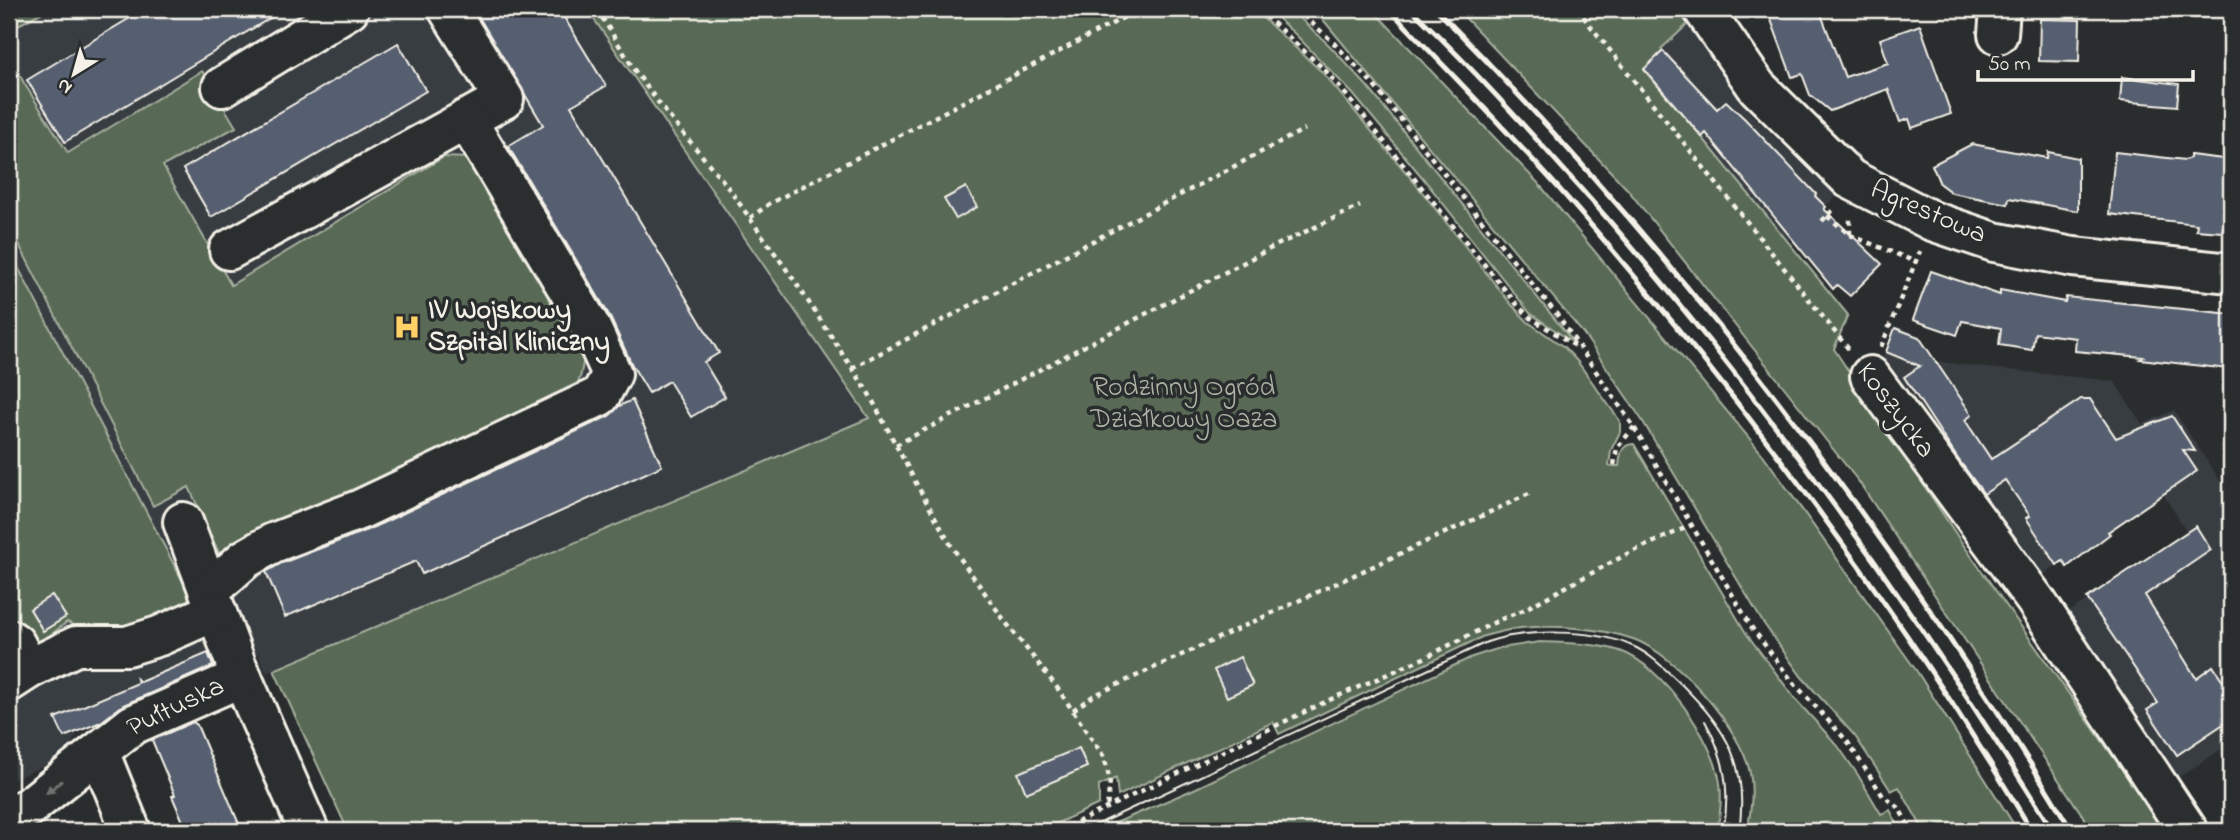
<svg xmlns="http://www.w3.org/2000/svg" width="2240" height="840" viewBox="0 0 2240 840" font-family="'Indie Flower',sans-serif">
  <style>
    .built { fill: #373c42 }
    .green { fill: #596b55; stroke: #a6ae9e; stroke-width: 2 }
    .building { fill: #565f70; stroke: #f4f1e8; stroke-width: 2 }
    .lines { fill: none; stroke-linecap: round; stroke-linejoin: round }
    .minor-casing { stroke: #f4f1e8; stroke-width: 44 }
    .path { stroke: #f4f1e8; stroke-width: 4.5; stroke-dasharray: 5 5; stroke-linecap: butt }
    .minor { stroke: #2a2d2e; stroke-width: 38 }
    .tram { stroke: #f4f1e8; stroke-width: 2 }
    .rail { stroke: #f4f1e8; stroke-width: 5 }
    .oneway { fill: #71726f }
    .labels { text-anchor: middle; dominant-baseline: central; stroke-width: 7; stroke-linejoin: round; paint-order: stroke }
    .street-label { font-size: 28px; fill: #f4f1e8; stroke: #2a2d2e }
    .poi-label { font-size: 28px; font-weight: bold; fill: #f4f1e8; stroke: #2a2d2e; text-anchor: start }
    .park-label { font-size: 28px; fill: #aeb5a6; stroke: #2a2d2e }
  </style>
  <rect width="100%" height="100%" fill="#2a2d2e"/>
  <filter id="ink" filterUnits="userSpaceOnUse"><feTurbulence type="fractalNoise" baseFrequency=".0143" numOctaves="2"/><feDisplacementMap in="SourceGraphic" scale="14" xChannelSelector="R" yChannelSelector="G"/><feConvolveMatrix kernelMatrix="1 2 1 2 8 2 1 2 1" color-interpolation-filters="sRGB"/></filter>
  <g filter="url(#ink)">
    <g class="built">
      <polygon points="9,9 587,9 869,418 266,673 258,653 221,672 78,731 66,757 9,781"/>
      <polygon points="1688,24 1729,86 1751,114 1789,151 1840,193 1787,241 1702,137 1644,69 1663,51 1661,49"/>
      <polygon points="1897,326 1914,333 1905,357 1970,366 2114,381 2142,424 2174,410 2231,498 2231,743 2173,781 2063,616 2187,532 2163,494 2038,578 1927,411 1882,357 1886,352"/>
    </g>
    <g class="green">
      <polygon points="9,9 48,9 9,30"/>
      <path d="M587,9H1253L1322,72L1414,182L1511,304L1528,322L1564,347L1577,361L1620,421V432L1611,450L1609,466H1619C1620,455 1621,444 1634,444L1746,633L1796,700L1838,746L1858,775L1881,814L1890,810L1901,831H1747C1751,812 1754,792 1750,773C1741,728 1676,654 1633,639C1602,628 1554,625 1521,628C1509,629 1496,633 1484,636L1279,734L1273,722L1118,796L1116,778L1099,786V804L1040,831H348L274,670L869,418Z"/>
      <polygon points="1267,9 1290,9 1329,45 1367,86 1575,344 1530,313 1422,177 1353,94 1295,34"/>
      <polygon points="1311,9 1372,9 1539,184 1764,456 1918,673 2018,831 1924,831 1899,787 1891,791 1855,736 1801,676 1762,621 1642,420 1583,333 1325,22"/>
      <polygon points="1457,9 1680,9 1688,24 1661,49 1663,51 1644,70 1702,137 1848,315 1834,349 1962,543 2166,831 2093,831 1859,482 1628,190"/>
      <polygon points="9,54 24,83 68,153 202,71 236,127 163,166 231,285 444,157 468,158 585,354 580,378 572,393 223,562 189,487 153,506 9,225"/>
      <polygon points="9,250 191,597 160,620 98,636 67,622 9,668"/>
      <path d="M1540,642C1566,643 1595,643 1620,651C1662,665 1714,740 1720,783C1722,799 1720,816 1717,831H1097L1192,790L1472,657L1500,648Z"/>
    </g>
    <g class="building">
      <polygon points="145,9 285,9 65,142 27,80"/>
      <polygon points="474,9 559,9 606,86 571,106 719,353 704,362 725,397 691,417 669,381 649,393 632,365 609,315 508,146 543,125"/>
      <polygon points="1767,9 1819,9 1845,77 1888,63 1880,39 1920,25 1951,114 1912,128 1909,119 1900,122 1888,89 1830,111 1810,95 1802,74 1792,77"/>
      <polygon points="2040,19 2080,20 2079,62 2039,61"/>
      <polygon points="398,43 426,91 211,217 183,169"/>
      <polygon points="1663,51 1717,109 1726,101 1745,119 1816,194 1815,196 1826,207 1824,209 1882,264 1850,296 1837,285 1833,289 1706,133 1702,137 1644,69"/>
      <polygon points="2122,77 2179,84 2177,106 2120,101"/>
      <polygon points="1972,144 2047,158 2048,152 2078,158 2078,211 2009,198 2008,204 1952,193 1940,184 1932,165"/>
      <polygon points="2115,152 2185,160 2190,158 2190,155 2231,160 2231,228 2223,227 2222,232 2196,230 2197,224 2109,214"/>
      <polygon points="966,187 977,207 956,219 944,199"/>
      <polygon points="1931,271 2000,295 2000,290 2065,302 2066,297 2231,314 2231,342 2228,369 2140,359 2143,357 2075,351 2076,338 2035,333 2032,350 1999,345 2001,328 1962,321 1957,335 1913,320"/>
      <polygon points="1895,328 1919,337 1972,415 1965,420 1991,459 2081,399 2090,399 2116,438 2172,416 2195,451 2183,450 2197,471 2108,532 2110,534 2067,567 2063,561 2057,565 2026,518 2030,516 2005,480 1984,494 1958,459 1904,377 1920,366 1886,352"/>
      <polygon points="632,400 662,466 422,574 416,561 285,617 266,572 282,563 370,529 609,416 619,406"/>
      <polygon points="2196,526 2211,550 2145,595 2196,678 2213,666 2231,693 2231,719 2177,755 2147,710 2158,703 2087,598"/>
      <polygon points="52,595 66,617 43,631 30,609"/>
      <polygon points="208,653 213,666 123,705 101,722 64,737 55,718 138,683 137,679 140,682"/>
      <polygon points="1240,657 1253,685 1227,697 1214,670"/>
      <polygon points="193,722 197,725 242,831 187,831 172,796 175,795 152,740"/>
      <polygon points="1079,748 1087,767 1026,793 1018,773"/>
    </g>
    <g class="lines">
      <defs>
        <g id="minor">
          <polyline points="1703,9 1757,87 1850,179 1932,221 1994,242 2073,257 2231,273"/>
          <polyline points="1998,34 2000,9"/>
          <polyline points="222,87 349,9"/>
          <polyline points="229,250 504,99 448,9"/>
          <polyline points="1870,376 2036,601 2188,831"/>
          <polyline points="183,522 236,664 309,831"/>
          <polyline points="209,591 245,559 273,543 361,509 600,396 612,374 590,326 466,119"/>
          <polyline points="9,639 15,643 29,669"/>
          <polyline points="9,682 29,669 76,646 127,646 159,636 216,611"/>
          <polyline points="96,754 104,764 131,831"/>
          <polyline points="9,816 29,807 132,725 242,677"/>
        </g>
      </defs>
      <use href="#minor" class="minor-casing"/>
      <g class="path">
        <polyline points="597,9 635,71 667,114 724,182 794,280 868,392 917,485 952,547 1007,624 1056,686 1104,757 1110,781 1107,808"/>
        <polyline points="1258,9 1325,70 1348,97 1519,307 1531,318 1577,347"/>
        <polyline points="1296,9 1332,41 1371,82 1558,316 1634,427 1752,628 1792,681 1847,741 1883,796 1898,807 1912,831"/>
        <polyline points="1577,9 1851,352"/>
        <polyline points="1827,216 1850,235 1850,217"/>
        <polyline points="750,218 769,204 1140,9"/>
        <polyline points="1822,221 1836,207"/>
        <polyline points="1850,235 1916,262"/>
        <polyline points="1881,347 1920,251"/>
        <polyline points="852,368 1305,129"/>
        <polyline points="896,445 1277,245 1360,206"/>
        <polyline points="1614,465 1617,448 1634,427"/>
        <polyline points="1073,710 1093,696 1529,494"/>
        <polyline points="1059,831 1327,701 1424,658 1499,620 1523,610 1629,553 1692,525"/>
      </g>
      <use href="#minor" class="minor"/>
      <g class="tram">
        <path d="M1705,721C1725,756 1731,792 1723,831"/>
        <path d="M1083,831L1487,642C1525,629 1593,629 1630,645C1650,653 1665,669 1681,684C1727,729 1749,765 1739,831"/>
      </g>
      <g class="rail">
        <path d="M1389,9C1450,72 1512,135 1570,201C1742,397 1898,608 2032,831"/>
        <path d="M1411,9C1480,75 1543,146 1606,217C1773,410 1918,614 2053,831"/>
        <path d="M1436,9C1681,257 1892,533 2072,831"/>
      </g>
    </g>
    <defs><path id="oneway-solid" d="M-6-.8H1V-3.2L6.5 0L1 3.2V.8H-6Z" transform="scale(1.75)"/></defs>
    <use class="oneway" href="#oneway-solid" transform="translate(54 787) rotate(142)"/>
  </g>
  <defs>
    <symbol id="hospital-bare" viewBox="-9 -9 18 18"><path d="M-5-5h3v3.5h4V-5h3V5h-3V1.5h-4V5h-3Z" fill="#ffd166" stroke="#2a2d2e" stroke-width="2.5" paint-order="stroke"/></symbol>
  </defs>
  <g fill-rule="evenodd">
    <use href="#hospital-bare" x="388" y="308" width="38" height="38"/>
  </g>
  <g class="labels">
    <g class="street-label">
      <text transform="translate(1928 213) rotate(23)">Agrestowa</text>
      <text transform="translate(1895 411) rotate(53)">Koszycka</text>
      <text transform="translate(176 708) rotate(-26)">Pułtuska</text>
    </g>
    <g class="poi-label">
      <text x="428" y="311">IV Wojskowy<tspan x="428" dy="32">Szpital Kliniczny</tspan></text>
    </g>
    <g class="park-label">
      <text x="1184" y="388">Rodzinny Ogród<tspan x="1184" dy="32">Działkowy Oaza</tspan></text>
    </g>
  </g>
  <rect width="2240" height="840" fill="none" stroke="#2a2d2e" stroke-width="35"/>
  <rect x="18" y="18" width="2205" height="805" fill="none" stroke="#f4f1e8" stroke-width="2.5" filter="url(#ink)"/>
  <g transform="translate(74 74) rotate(217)" stroke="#2a2d2e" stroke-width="5" paint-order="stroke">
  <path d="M0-5L12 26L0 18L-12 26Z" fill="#f4f1e8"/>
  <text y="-10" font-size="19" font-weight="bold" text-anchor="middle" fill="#f4f1e8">N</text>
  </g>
  <path d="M1978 70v10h215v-10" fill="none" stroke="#f4f1e8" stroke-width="3.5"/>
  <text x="1988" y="70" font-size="21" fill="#f4f1e8" stroke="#2a2d2e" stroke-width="5" paint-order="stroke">50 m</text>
</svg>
